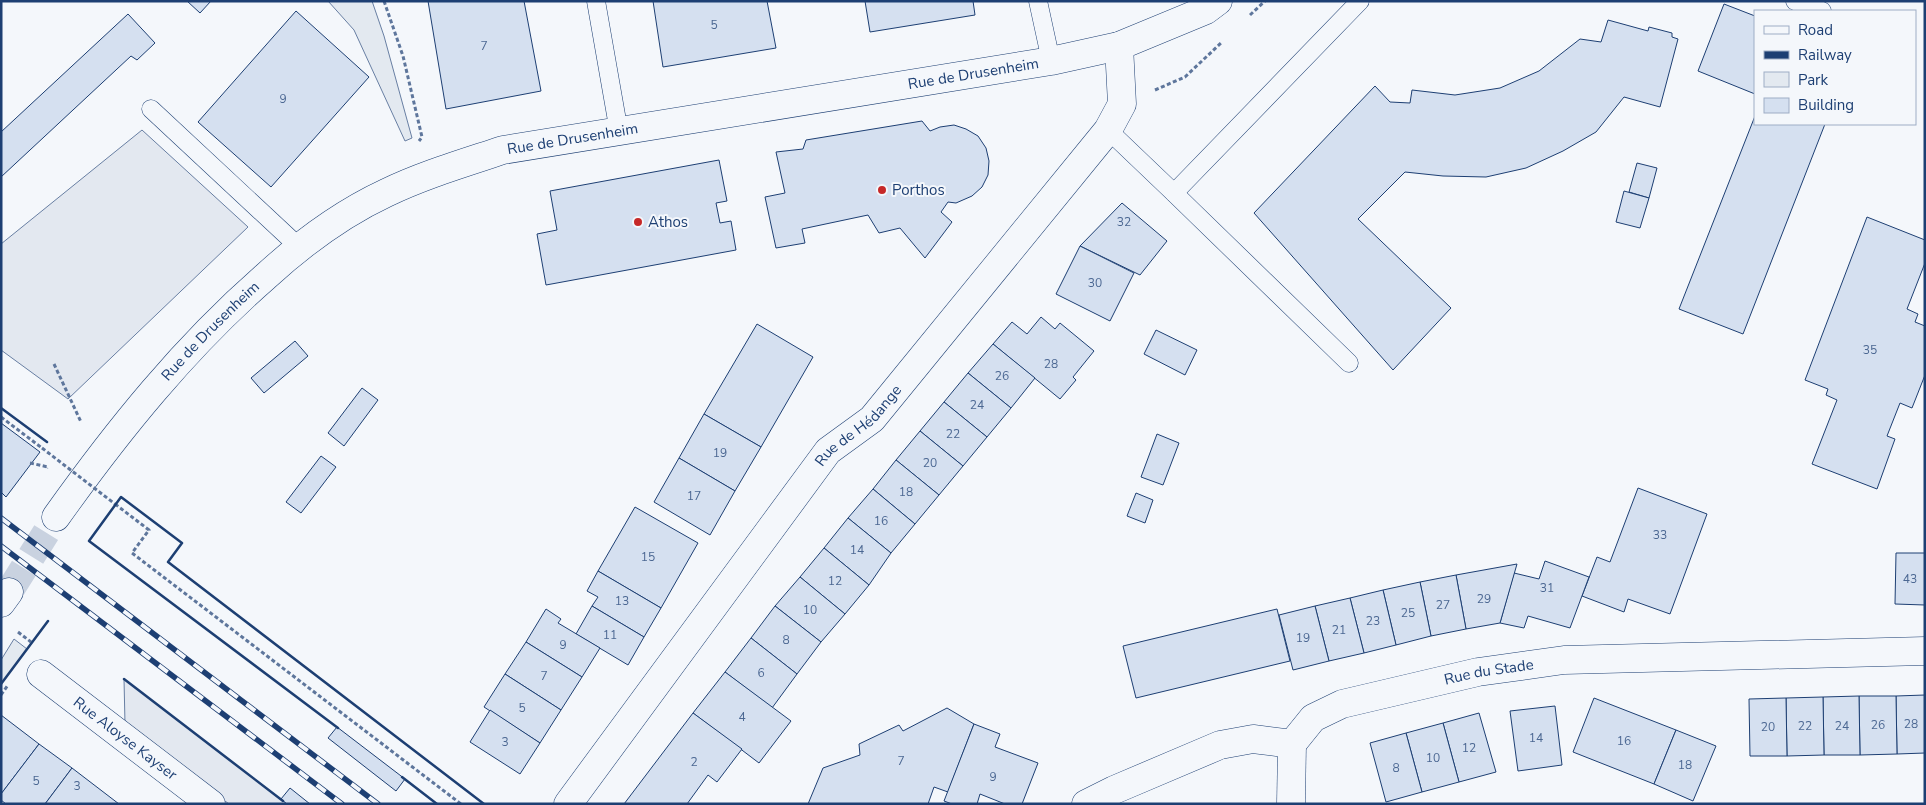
<svg xmlns="http://www.w3.org/2000/svg" width="1926" height="805" viewBox="0 0 1926 805" font-family="'Nunito Sans',sans-serif">
  <style>
    .green { fill: #e3e9f0; stroke: #687fa3 }
    .parking { fill: #e3e8f0; stroke: #687fa3 }
    .building { fill: #d5e0f0; stroke: #1d3f73 }
    .lines { fill: none; stroke-linecap: round; stroke-linejoin: round }
    .tertiary-tunnel { stroke: #c9d2e0; stroke-width: 28; stroke-dasharray: 28 14; stroke-linecap: butt }
    .service-casing { stroke: #1d3f73; stroke-width: 19 }
    .minor-casing { stroke: #1d3f73; stroke-width: 29 }
    .tertiary-casing { stroke: #1d3f73; stroke-width: 29 }
    .path { stroke: #5e769c; stroke-width: 3; stroke-dasharray: 4 2.5; stroke-linecap: butt }
    .service { stroke: #f4f7fb; stroke-width: 18 }
    .minor { stroke: #f4f7fb; stroke-width: 28 }
    .tertiary { stroke: #f4f7fb; stroke-width: 28 }
    .rail-casing { stroke: #1d3f73; stroke-width: 5.5 }
    .rail { stroke: #f4f7fb; stroke-width: 4; stroke-dasharray: 11; stroke-linecap: butt }
    .path-bridge { stroke: #5e769c; stroke-width: 3; stroke-dasharray: 4 2.5; stroke-linecap: butt }
    .wall { stroke: #1d3f73; stroke-width: 2.5 }
    .poi-dot { fill: #c62828; stroke: #f4f7fb; stroke-width: 2 }
    .labels { text-anchor: middle; dominant-baseline: central; stroke-width: 4; stroke-linejoin: round; paint-order: stroke }
    .number-label { font-size: 12px; fill: #4b6792 }
    .street-label { font-size: 15px; fill: #1d3f73; stroke: #f4f7fb }
    .poi-label { font-size: 15px; fill: #1d3f73; stroke: #f4f7fb; text-anchor: start }
  </style>
  <rect width="100%" height="100%" fill="#f4f7fb"/>
  <g class="green">
    <polygon points="328,1 372,1 384,36 412,138 405,141 354,30"/>
    <polygon points="14,639 27,649 1,684 1,660"/>
  </g>
  <g class="parking">
    <polygon points="142,130 248,227 68,399 1,350 1,244"/>
    <polygon points="124,679 287,804 229,804 125,724"/>
  </g>
  <g class="building">
    <polygon points="187,1 211,1 200,13"/>
    <polygon points="428,1 524,1 541,91 446,109"/>
    <polygon points="653,1 767,1 776,48 663,67"/>
    <polygon points="865,1 973,1 975,15 870,32"/>
    <polygon points="1724,4 1755,16 1755,94 1698,71"/>
    <polygon points="296,11 369,77 271,187 198,122"/>
    <polygon points="128,14 155,43 137,60 131,56 1,177 1,132"/>
    <polygon points="1608,20 1648,31 1649,27 1672,33 1672,37 1678,39 1660,107 1624,97 1596,132 1563,151 1526,168 1486,177 1443,176 1405,172 1358,219 1451,308 1393,370 1254,213 1375,86 1390,102 1410,103 1412,90 1455,95 1500,88 1539,71 1580,39 1601,42"/>
    <polygon points="1755,116 1755,124 1825,124 1743,334 1679,309"/>
    <polygon points="922,121 930,131 940,127 954,125 966,129 978,136 986,148 989,161 988,175 982,187 972,196 956,203 948,202 941,212 952,222 925,258 900,228 879,233 868,215 802,229 805,243 776,248 765,197 785,193 776,152 803,149 806,140"/>
    <polygon points="719,160 727,201 716,203 720,223 731,221 736,250 546,285 537,234 557,230 550,191"/>
    <polygon points="1637,163 1657,168 1649,198 1629,192"/>
    <polygon points="1624,191 1649,198 1640,228 1616,222"/>
    <polygon points="1122,203 1167,241 1140,275 1080,246"/>
    <polygon points="1867,217 1925,240 1925,263 1907,309 1918,314 1915,322 1925,326 1925,375 1912,408 1900,403 1887,436 1895,439 1877,489 1812,464 1837,400 1826,395 1828,389 1805,380"/>
    <polygon points="1080,246 1134,273 1110,321 1056,294"/>
    <polygon points="1041,317 1055,329 1060,323 1094,351 1073,377 1076,380 1060,399 993,344 1012,322 1027,334"/>
    <polygon points="757,324 813,357 761,447 704,414"/>
    <polygon points="1156,330 1197,350 1185,375 1144,354"/>
    <polygon points="295,341 308,356 264,393 251,378"/>
    <polygon points="993,344 1035,378 1011,408 968,373"/>
    <polygon points="968,373 1011,408 987,437 944,402"/>
    <polygon points="362,388 378,400 344,446 328,433"/>
    <polygon points="944,402 987,437 963,466 920,431"/>
    <polygon points="704,414 761,447 735,491 679,458"/>
    <polygon points="1,423 40,452 6,497 1,492"/>
    <polygon points="920,431 963,466 939,495 896,460"/>
    <polygon points="1157,434 1179,443 1163,485 1141,477"/>
    <polygon points="321,456 336,467 301,513 286,502"/>
    <polygon points="679,458 735,491 710,535 654,502"/>
    <polygon points="896,460 939,495 915,524 873,489"/>
    <polygon points="1638,488 1707,514 1670,614 1628,599 1624,612 1582,596 1597,557 1610,562"/>
    <polygon points="873,489 915,524 891,553 848,518"/>
    <polygon points="1136,493 1153,500 1145,523 1127,516"/>
    <polygon points="635,507 698,543 661,608 598,571"/>
    <polygon points="848,518 891,553 869,585 824,548"/>
    <polygon points="824,548 869,585 845,614 800,577"/>
    <polygon points="1896,553 1925,553 1925,605 1895,604"/>
    <polygon points="1545,561 1589,577 1570,628 1528,616 1524,628 1500,623 1514,573 1539,579"/>
    <polygon points="1517,564 1500,623 1466,629 1456,575"/>
    <polygon points="598,571 661,608 644,637 592,606 598,597 587,591"/>
    <polygon points="1456,575 1466,629 1431,636 1420,582"/>
    <polygon points="800,577 845,614 821,642 775,606"/>
    <polygon points="1420,582 1431,636 1396,645 1383,590"/>
    <polygon points="1383,590 1396,645 1364,653 1350,598"/>
    <polygon points="1350,598 1364,653 1329,661 1315,606"/>
    <polygon points="592,606 644,637 628,665 576,634"/>
    <polygon points="775,606 821,642 797,674 751,638"/>
    <polygon points="1315,606 1329,661 1293,670 1279,615"/>
    <polygon points="546,609 561,619 558,623 600,648 582,677 526,642"/>
    <polygon points="1277,609 1290,661 1136,698 1123,646"/>
    <polygon points="751,638 797,674 772,708 725,672"/>
    <polygon points="526,642 582,677 561,710 505,674"/>
    <polygon points="725,672 791,721 759,763 693,713"/>
    <polygon points="505,674 561,710 540,743 484,707"/>
    <polygon points="1925,695 1925,753 1897,754 1896,696"/>
    <polygon points="1859,696 1896,696 1897,754 1860,755"/>
    <polygon points="1859,696 1860,755 1824,755 1823,697"/>
    <polygon points="1823,697 1824,755 1787,756 1786,698"/>
    <polygon points="1594,698 1676,730 1654,784 1573,752"/>
    <polygon points="1786,698 1787,756 1750,756 1749,699"/>
    <polygon points="1555,706 1562,765 1518,771 1510,711"/>
    <polygon points="947,708 974,724 948,792 934,787 928,804 808,804 823,768 860,755 859,744 899,725 903,731"/>
    <polygon points="490,710 540,743 520,774 470,742"/>
    <polygon points="693,713 742,749 717,782 708,775 687,804 624,804"/>
    <polygon points="1479,713 1496,772 1459,782 1443,723"/>
    <polygon points="1,715 39,744 1,794"/>
    <polygon points="1443,723 1459,782 1422,792 1406,733"/>
    <polygon points="974,724 1000,734 995,747 1038,763 1022,804 1005,804 980,794 977,804 952,804 944,801"/>
    <polygon points="337,727 405,779 396,791 328,738"/>
    <polygon points="1676,730 1716,746 1693,801 1654,784"/>
    <polygon points="1406,733 1422,792 1386,802 1370,743"/>
    <polygon points="39,744 72,768 45,804 6,804 1,800 1,794"/>
    <polygon points="72,768 119,804 45,804"/>
    <polygon points="290,788 310,804 287,804 281,799"/>
  </g>
  <g class="lines">
    <polyline class="tertiary-tunnel" points="9,592 56,517"/>
    <defs>
      <g id="service">
        <polyline points="596,1 619,132"/>
        <polyline points="1038,1 1051,61"/>
        <polyline points="1795,1 1822,11"/>
        <polyline points="151,109 299,247"/>
        <polyline points="1108,130 1174,193 1360,1"/>
        <polyline points="1174,193 1349,363"/>
      </g>
      <g id="minor">
        <path id="s1" d="M41,674L211,804"/>
        <path id="s2" d="M1292,744L1313,718L1342,704L1478,672L1564,660L1925,651"/>
        <path id="s3" d="M568,804L828,451L872,419L1108,130L1122,104L1119,46"/>
        <polyline points="1086,804 1114,790 1220,745 1253,739 1292,744"/>
        <polyline points="1291,804 1292,744"/>
      </g>
      <g id="tertiary">
        <path id="s4" d="M56,517C118,430 184,348 265,277C301,244 341,214 386,193C423,175 464,163 503,150L1051,61L1119,46L1206,10L1218,1"/>
        <polyline points="1,603 9,592"/>
      </g>
    </defs>
    <use href="#service" class="service-casing"/>
    <use href="#minor" class="minor-casing"/>
    <use href="#tertiary" class="tertiary-casing"/>
    <g class="path">
      <polyline points="384,1 403,56 422,137 419,141"/>
      <polyline points="1250,15 1265,1"/>
      <polyline points="1155,90 1185,77 1222,42"/>
      <polyline points="54,364 81,422"/>
      <polyline points="1,417 42,448"/>
      <polyline points="30,463 48,467 47,468"/>
      <polyline points="115,504 149,530 132,553 461,804"/>
      <polyline points="18,632 31,642"/>
      <polyline points="1,695 8,685"/>
    </g>
    <use href="#service" class="service"/>
    <use href="#minor" class="minor"/>
    <use href="#tertiary" class="tertiary"/>
    <defs>
      <g id="rail">
        <polyline points="1,518 378,804"/>
        <polyline points="1,546 342,804"/>
      </g>
    </defs>
    <use href="#rail" class="rail-casing"/>
    <use href="#rail" class="rail"/>
    <polyline class="path-bridge" points="42,448 115,504"/>
    <g class="wall">
      <polyline points="1,408 47,442"/>
      <polyline points="124,679 283,801"/>
      <polyline points="1,684 48,621"/>
      <polyline points="338,728 89,541 121,497 182,543 168,562 484,804"/>
      <polyline points="402,777 437,804"/>
    </g>
  </g>
  <g class="poi-dot">
    <circle cx="882" cy="190" r="5"/>
    <circle cx="638" cy="222" r="5"/>
  </g>
  <g class="labels">
    <g class="number-label">
      <text x="714" y="25">5</text>
      <text x="484" y="46">7</text>
      <text x="283" y="99">9</text>
      <text x="1124" y="222">32</text>
      <text x="1095" y="283">30</text>
      <text x="1870" y="350">35</text>
      <text x="1051" y="364">28</text>
      <text x="1002" y="376">26</text>
      <text x="977" y="405">24</text>
      <text x="953" y="434">22</text>
      <text x="720" y="453">19</text>
      <text x="930" y="463">20</text>
      <text x="906" y="492">18</text>
      <text x="694" y="496">17</text>
      <text x="881" y="521">16</text>
      <text x="1660" y="535">33</text>
      <text x="857" y="550">14</text>
      <text x="648" y="557">15</text>
      <text x="1910" y="579">43</text>
      <text x="835" y="581">12</text>
      <text x="1547" y="588">31</text>
      <text x="1484" y="599">29</text>
      <text x="622" y="601">13</text>
      <text x="1443" y="605">27</text>
      <text x="810" y="610">10</text>
      <text x="1408" y="613">25</text>
      <text x="1373" y="621">23</text>
      <text x="1339" y="630">21</text>
      <text x="610" y="635">11</text>
      <text x="1303" y="638">19</text>
      <text x="786" y="640">8</text>
      <text x="563" y="645">9</text>
      <text x="761" y="673">6</text>
      <text x="544" y="676">7</text>
      <text x="522" y="708">5</text>
      <text x="742" y="717">4</text>
      <text x="1911" y="724">28</text>
      <text x="1878" y="725">26</text>
      <text x="1805" y="726">22</text>
      <text x="1842" y="726">24</text>
      <text x="1768" y="727">20</text>
      <text x="1536" y="738">14</text>
      <text x="1624" y="741">16</text>
      <text x="505" y="742">3</text>
      <text x="1469" y="748">12</text>
      <text x="1433" y="758">10</text>
      <text x="901" y="761">7</text>
      <text x="694" y="762">2</text>
      <text x="1685" y="765">18</text>
      <text x="1396" y="768">8</text>
      <text x="993" y="777">9</text>
      <text x="36" y="781">5</text>
      <text x="77" y="786">3</text>
    </g>
    <g class="street-label">
      <text stroke="none"><textPath href="#s4" startOffset="1068">Rue de Drusenheim</textPath></text>
      <text stroke="none"><textPath href="#s4" startOffset="662">Rue de Drusenheim</textPath></text>
      <text stroke="none"><textPath href="#s4" startOffset="242">Rue de Drusenheim</textPath></text>
      <text stroke="none"><textPath href="#s3" startOffset="478">Rue de Hédange</textPath></text>
      <text stroke="none"><textPath href="#s2" startOffset="216">Rue du Stade</textPath></text>
      <text stroke="none"><textPath href="#s1" startOffset="106">Rue Aloyse Kayser</textPath></text>
    </g>
    <g class="poi-label">
      <text x="892" y="190">Porthos</text>
      <text x="648" y="222">Athos</text>
    </g>
  </g>
  <rect width="1926" height="805" fill="none" stroke="#1d3f73" stroke-width="5"/>
  <rect x="1754" y="10" width="162" height="115" fill="#f4f7fb" stroke="#9eadc5"/>
  <rect x="1764" y="26" width="25" height="8" fill="#f4f7fb" stroke="#9eadc5"/>
  <text x="1798" y="35" font-size="15" fill="#1d3f73">Road</text>
  <rect x="1764" y="51" width="25" height="8" fill="#1d3f73" stroke="#9eadc5"/>
  <text x="1798" y="60" font-size="15" fill="#1d3f73">Railway</text>
  <rect x="1764" y="72" width="25" height="15" fill="#e3e9f0" stroke="#9eadc5"/>
  <text x="1798" y="85" font-size="15" fill="#1d3f73">Park</text>
  <rect x="1764" y="98" width="25" height="15" fill="#d5e0f0" stroke="#9eadc5"/>
  <text x="1798" y="110" font-size="15" fill="#1d3f73">Building</text>
</svg>
